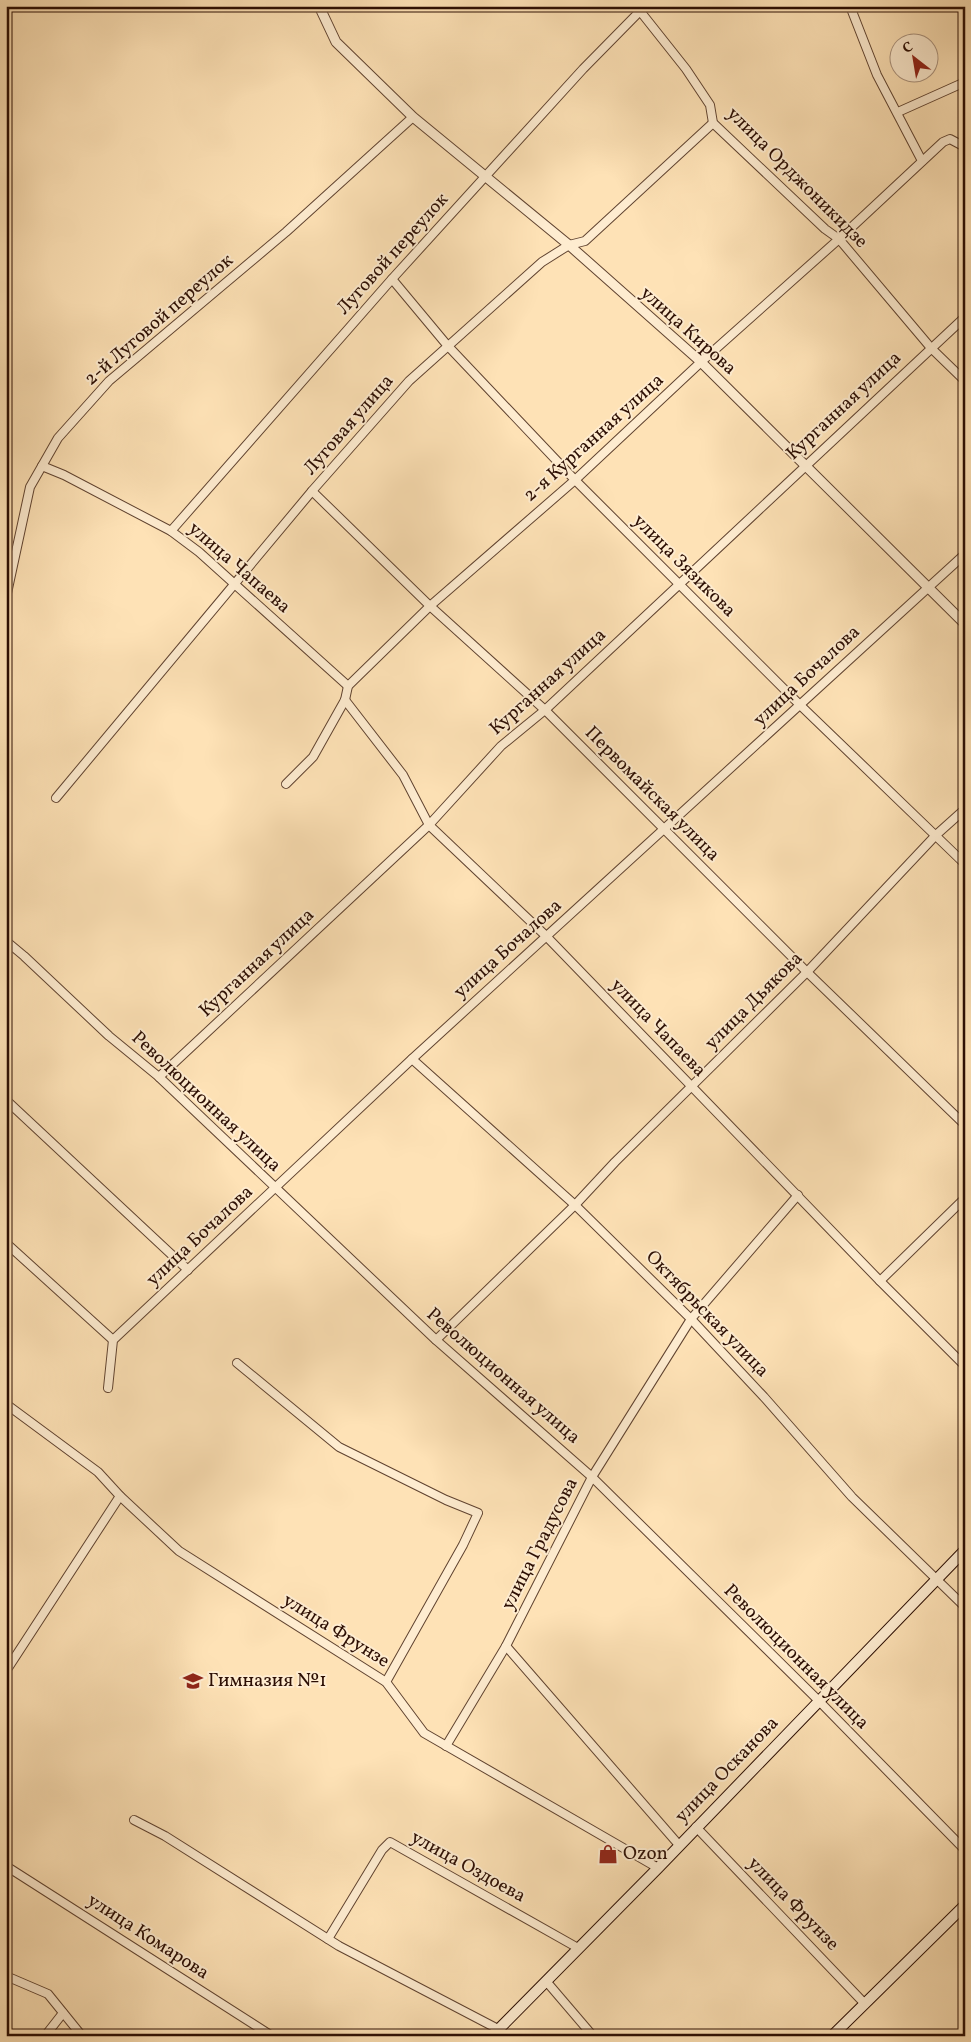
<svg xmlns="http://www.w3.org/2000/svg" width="971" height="2042" viewBox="0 0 971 2042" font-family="Vollkorn,serif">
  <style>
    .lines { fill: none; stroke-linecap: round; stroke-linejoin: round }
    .minor-casing { stroke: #604330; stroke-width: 10 }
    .tertiary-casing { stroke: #604330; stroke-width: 11 }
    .secondary-casing { stroke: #2c0e03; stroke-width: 12 }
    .minor { stroke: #feecd0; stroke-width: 8 }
    .tertiary { stroke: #feecd0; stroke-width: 9 }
    .secondary { stroke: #feecd0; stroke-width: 10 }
    .labels { text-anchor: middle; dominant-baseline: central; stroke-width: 4; stroke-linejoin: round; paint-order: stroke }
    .street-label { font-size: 19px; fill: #2c0e03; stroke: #feecd0 }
    .poi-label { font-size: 19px; fill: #2c0e03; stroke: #feecd0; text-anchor: start }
  </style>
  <rect width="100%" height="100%" fill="#fee2b6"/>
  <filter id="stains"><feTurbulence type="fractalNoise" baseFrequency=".004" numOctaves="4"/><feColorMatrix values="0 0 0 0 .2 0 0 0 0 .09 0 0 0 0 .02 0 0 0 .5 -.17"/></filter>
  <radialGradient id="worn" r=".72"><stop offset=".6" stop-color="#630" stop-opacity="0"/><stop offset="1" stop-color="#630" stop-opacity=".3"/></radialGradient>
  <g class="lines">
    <defs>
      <g id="minor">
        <polyline points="850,6 877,75 922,161"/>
        <polyline points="640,11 686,69 710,105 713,123 825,229 839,239 931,348 965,381"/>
        <polyline points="898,112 965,82"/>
        <polyline points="392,279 447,345 575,480 800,705 965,864"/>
        <polyline points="42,466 64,475 171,531 199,552 348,686"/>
        <polyline points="312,491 430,606 545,710 807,972 965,1125"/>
        <polyline points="171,531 392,279 583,69 645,6"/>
        <polyline points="6,598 30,487 58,438 109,381 286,232 413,117"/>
        <polyline points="345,700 403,775 429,825 546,936 880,1281 965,1366"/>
        <polyline points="286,784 313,757 345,700 348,686 430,606 575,480 701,362 839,239 943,142 950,139 965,147"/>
        <polyline points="56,798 312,491 409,381 542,262 569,245 585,241 713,123"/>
        <polyline points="6,941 24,956 109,1036 159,1077 436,1340 592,1477 818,1700 965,1850"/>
        <polyline points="412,1059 575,1205 691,1319 764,1397 852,1497 965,1607"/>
        <polyline points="159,1077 429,825 501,746 545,710 965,317"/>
        <polyline points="6,1100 188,1270"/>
        <polyline points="6,1243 113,1340"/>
        <polyline points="880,1281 965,1198"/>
        <polyline points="436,1340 575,1205 615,1162 807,972 936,835 965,809"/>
        <polyline points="237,1363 339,1447 446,1500 478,1513 463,1545 386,1682"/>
        <polyline points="108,1388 113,1340 412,1059 965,554"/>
        <polyline points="6,1404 98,1472 120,1496 179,1551 386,1682 424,1733 658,1868"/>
        <polyline points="506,1646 679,1845"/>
        <polyline points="6,1671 120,1496"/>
        <polyline points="446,1746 506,1646 592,1477 691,1319 798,1195"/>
        <polyline points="134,1820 165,1836 339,1946 498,2029"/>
        <polyline points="696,1827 865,2004"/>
        <polyline points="6,1866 272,2036"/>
        <polyline points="328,1939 382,1850 390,1842 578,1948"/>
        <polyline points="6,1976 48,1994 82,2036"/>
        <polyline points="546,1981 593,2036"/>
        <polyline points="45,2036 63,2013"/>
      </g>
      <polyline id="tertiary" points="319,6 336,42 413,117 569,245 701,362 965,624"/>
      <g id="secondary">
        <polyline points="492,2036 658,1868 965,1550"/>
        <polyline points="832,2036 965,1905"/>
      </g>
    </defs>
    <use href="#minor" class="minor-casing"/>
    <use href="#tertiary" class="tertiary-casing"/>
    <use href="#secondary" class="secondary-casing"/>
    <use href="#minor" class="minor"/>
    <use href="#tertiary" class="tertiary"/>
    <use href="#secondary" class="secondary"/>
  </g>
  <defs>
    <symbol id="school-bare" viewBox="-9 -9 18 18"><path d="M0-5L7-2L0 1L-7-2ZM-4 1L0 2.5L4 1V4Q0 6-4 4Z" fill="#8f2418" stroke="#feecd0" stroke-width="2.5" paint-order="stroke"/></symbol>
    <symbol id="shop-bare" viewBox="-9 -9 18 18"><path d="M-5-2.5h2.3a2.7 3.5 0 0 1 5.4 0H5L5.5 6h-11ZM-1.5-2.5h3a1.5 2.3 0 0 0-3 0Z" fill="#8f2418" stroke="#feecd0" stroke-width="2.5" paint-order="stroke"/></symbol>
  </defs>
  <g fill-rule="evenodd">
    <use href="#school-bare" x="179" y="1667" width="28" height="28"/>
    <use href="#shop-bare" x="594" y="1840" width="28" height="28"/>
  </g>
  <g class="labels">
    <g class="street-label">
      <text transform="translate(797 178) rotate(45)">улица Орджоникидзе</text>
      <text transform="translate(393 254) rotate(-48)">Луговой переулок</text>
      <text transform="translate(159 320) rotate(-41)">2-й Луговой переулок</text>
      <text transform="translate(688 331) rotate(42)">улица Кирова</text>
      <text transform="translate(844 406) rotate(-43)">Курганная улица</text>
      <text transform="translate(349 425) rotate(-49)">Луговая улица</text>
      <text transform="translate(594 438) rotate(-42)">2-я Курганная улица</text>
      <text transform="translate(684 566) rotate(45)">улица Зязикова</text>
      <text transform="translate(239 568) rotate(41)">улица Чапаева</text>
      <text transform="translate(807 676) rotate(-43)">улица Бочалова</text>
      <text transform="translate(548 682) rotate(-42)">Курганная улица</text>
      <text transform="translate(652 794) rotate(45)">Первомайская улица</text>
      <text transform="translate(508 949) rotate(-42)">улица Бочалова</text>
      <text transform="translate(257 963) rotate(-43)">Курганная улица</text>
      <text transform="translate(754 1001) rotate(-45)">улица Дьякова</text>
      <text transform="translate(658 1028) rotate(46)">улица Чапаева</text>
      <text transform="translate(206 1102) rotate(43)">Революционная улица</text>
      <text transform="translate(200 1236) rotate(-43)">улица Бочалова</text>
      <text transform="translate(707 1314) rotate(46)">Октябрьская улица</text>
      <text transform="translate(503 1376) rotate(41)">Революционная улица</text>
      <text transform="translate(540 1544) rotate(-63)">улица Градусова</text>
      <text transform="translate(336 1631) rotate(32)">улица Фрунзе</text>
      <text transform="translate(796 1657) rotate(45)">Революционная улица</text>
      <text transform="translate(727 1770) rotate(-46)">улица Осканова</text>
      <text transform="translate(468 1867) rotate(29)">улица Оздоева</text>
      <text transform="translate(793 1904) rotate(46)">улица Фрунзе</text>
      <text transform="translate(148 1937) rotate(33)">улица Комарова</text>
    </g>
    <g class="poi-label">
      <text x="208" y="1681">Гимназия №1</text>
      <text x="623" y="1854">Ozon</text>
    </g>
  </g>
  <rect width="971" height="2042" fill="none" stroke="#fee2b6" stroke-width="25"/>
  <rect x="8" y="8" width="956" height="2027" fill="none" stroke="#2c0e03" stroke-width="2.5"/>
  <rect x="12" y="12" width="946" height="2017" fill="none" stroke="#2c0e03"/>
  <g transform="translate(914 58) rotate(329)"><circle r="24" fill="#feecd0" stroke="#aa937e"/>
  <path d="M0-4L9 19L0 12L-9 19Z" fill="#8f2418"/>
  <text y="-8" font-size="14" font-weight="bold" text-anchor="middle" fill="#2c0e03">С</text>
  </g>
  <rect width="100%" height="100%" filter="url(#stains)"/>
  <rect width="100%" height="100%" fill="url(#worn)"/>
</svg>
